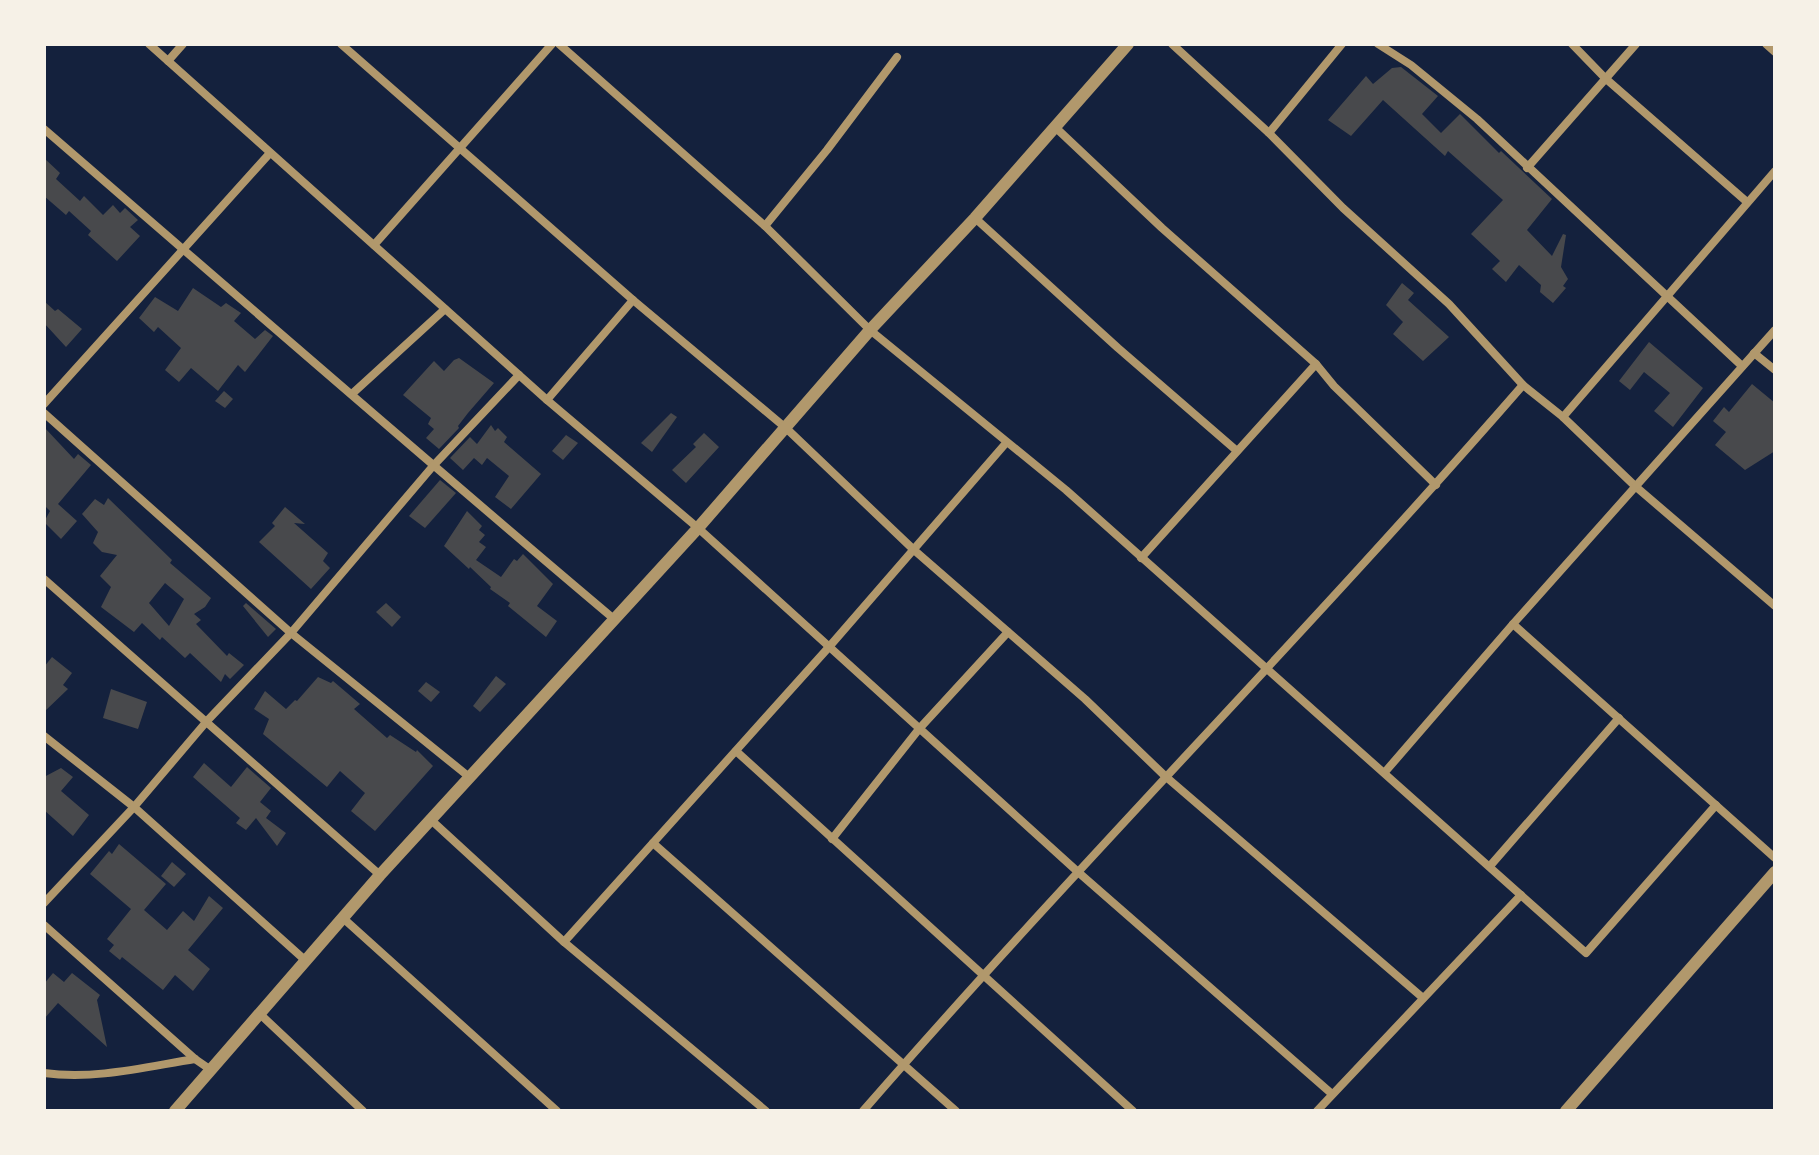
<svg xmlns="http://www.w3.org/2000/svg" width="1819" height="1155" viewBox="0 0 1819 1155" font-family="'DM Sans',sans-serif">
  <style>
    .building { fill: #48494c; fill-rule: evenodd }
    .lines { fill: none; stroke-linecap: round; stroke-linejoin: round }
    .minor { stroke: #b1986c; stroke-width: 8 }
    .tertiary { stroke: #b1986c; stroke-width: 12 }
  </style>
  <rect width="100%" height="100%" fill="#14213d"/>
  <g class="building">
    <polygon points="1401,67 1438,96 1422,114 1441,133 1460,114 1499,153 1501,151 1552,199 1527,230 1552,256 1563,234 1566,235 1561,267 1568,279 1563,286 1566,288 1553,303 1540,292 1541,285 1519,265 1506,282 1492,269 1500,261 1471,234 1503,200 1448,151 1445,156 1383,100 1351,136 1328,120 1366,76 1373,84 1392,68"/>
    <polygon points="44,158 60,173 56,179 80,201 84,196 103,215 113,205 120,213 125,208 138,220 130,227 140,236 117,261 88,235 91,231 69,211 66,215 44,196"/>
    <polygon points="1402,283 1414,293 1408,300 1449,337 1423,361 1393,334 1403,322 1386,305"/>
    <polygon points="193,288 221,307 226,303 241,313 234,321 255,339 265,330 273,336 245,372 238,365 218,391 191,368 179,382 165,370 181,348 158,327 154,332 139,318 155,297 178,311"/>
    <polygon points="44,301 55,311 58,309 82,329 66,347 44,323"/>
    <polygon points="1649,342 1703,388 1673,427 1654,411 1670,393 1644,372 1630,390 1619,381"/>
    <polygon points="459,358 494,383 468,413 458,426 459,428 439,449 426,438 434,429 428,424 431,418 403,395 434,361 444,371 454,360"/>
    <polygon points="1752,384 1775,403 1775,451 1745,470 1715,445 1726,432 1713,421 1724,407 1729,412"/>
    <polygon points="224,391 233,399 225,408 215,401"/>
    <polygon points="671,413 677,417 652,452 641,443"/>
    <polygon points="491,425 495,431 498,428 507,437 504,442 541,474 511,509 495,497 509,476 487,458 482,465 474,458 463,470 450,458 470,437 477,444"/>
    <polygon points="44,427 74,459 78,454 91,465 58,504 77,521 61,539 44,522 50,511 44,505"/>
    <polygon points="704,433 719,447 686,483 672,470 696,447 693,444"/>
    <polygon points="566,435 578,443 563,460 552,451"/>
    <polygon points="440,480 456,493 425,528 409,516"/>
    <path d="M108,498L172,560L170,563L211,598L205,607L194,614L201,620L196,624L227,656L229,653L244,665L230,679L225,674L221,682L190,653L185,658L162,637L160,640L142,623L134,632L101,607L111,587L100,576L117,555L102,552L93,543L98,532L82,514L95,499L104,505ZM165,583L184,599L169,626L149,603Z"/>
    <polygon points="285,507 305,524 294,523 328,553 323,561 330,568 311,589 259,542 275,526 272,523"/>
    <polygon points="467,511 482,526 479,530 485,535 479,542 486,547 476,560 501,577 514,559 517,561 523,554 553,584 537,606 557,621 546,637 508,606 510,603 490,589 491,587 470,567 469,569 444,546"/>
    <polygon points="246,603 276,629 268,637 243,606"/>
    <polygon points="386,603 401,617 392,627 376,612"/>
    <polygon points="52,657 72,673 63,685 68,689 44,712 44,667"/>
    <polygon points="496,676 506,684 480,712 473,706"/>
    <polygon points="318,677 331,683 333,681 360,704 354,709 387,738 390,735 416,752 417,750 433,766 375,831 351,811 365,793 340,771 327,787 263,734 269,719 254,709 265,691 286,709 295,700 297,701"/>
    <polygon points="426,682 440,692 431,702 418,691"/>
    <polygon points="111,689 147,702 138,729 103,718"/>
    <polygon points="204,763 231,787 247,767 271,788 260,802 271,811 266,818 286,833 277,846 256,818 246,830 236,823 240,818 193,777"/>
    <polygon points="61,768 73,777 61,791 89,815 73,836 44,810 44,777"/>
    <polygon points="119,844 166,884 144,910 167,930 183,911 194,921 209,896 223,908 188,950 210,969 193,991 175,975 163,990 122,957 120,960 109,951 114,945 107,939 131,909 90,874 109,851 112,854"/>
    <polygon points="172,862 186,874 174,887 161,876"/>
    <polygon points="53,973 64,982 72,973 100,995 97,1000 107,1047 58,1003 44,1019 44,984"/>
  </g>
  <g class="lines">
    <g class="minor">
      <polyline points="149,44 547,400 698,528 1078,872 1332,1094"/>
      <polyline points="341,44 633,300 787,429 914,550 1085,699 1165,776 1423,998"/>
      <polyline points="559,44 765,226 870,330 1066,490 1586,953 1716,805"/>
      <polyline points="1172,44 1269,133 1343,208 1449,304 1523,385 1563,417 1635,486 1775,606"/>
      <polyline points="1378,44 1411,65 1477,119 1742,366"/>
      <polyline points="1572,44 1605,78 1747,202"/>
      <polyline points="1766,44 1775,52"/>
      <polyline points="168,61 183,44"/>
      <polyline points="1055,127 1162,228 1316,364 1334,386 1436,485"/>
      <path d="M44,129C234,293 423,458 614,619"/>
      <polyline points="1269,133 1342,44"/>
      <polyline points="1527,168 1636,44"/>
      <polyline points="975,218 1118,348 1237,451"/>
      <polyline points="765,226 827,150 897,57"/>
      <polyline points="374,245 552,44"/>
      <polyline points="1754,353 1775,370"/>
      <polyline points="353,393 445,309"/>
      <polyline points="547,400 633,300"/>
      <polyline points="44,404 270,153"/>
      <polyline points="44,413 291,633 468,776"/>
      <polyline points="1563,417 1775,171"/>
      <polyline points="1141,558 1316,364"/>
      <polyline points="44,579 380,875"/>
      <polyline points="1513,624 1775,858"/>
      <polyline points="44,736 134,807 306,961"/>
      <polyline points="736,751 1133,1111"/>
      <polyline points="1385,772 1513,624 1775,330"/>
      <polyline points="430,819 564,942 766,1111"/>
      <polyline points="832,839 919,729 1008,632"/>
      <polyline points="653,843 956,1111"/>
      <polyline points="1490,866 1619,718"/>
      <polyline points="44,903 134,807 207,721 291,633 433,466 519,375"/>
      <polyline points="344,919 557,1111"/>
      <polyline points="44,925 195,1059 211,1070"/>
      <polyline points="564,942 829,647 1006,443"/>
      <polyline points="260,1014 363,1111"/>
      <path d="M44,1073C95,1080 145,1067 195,1059"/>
      <path d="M863,1111C1078,864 1308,632 1523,385"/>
      <polyline points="1317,1111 1521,895"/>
    </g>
    <g class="tertiary">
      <polyline points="175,1111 380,875 698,528 870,330 975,218 1128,44"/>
      <polyline points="1566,1111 1775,872"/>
    </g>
  </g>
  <rect width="1819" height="1155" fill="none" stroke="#f6f1e7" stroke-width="92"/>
</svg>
